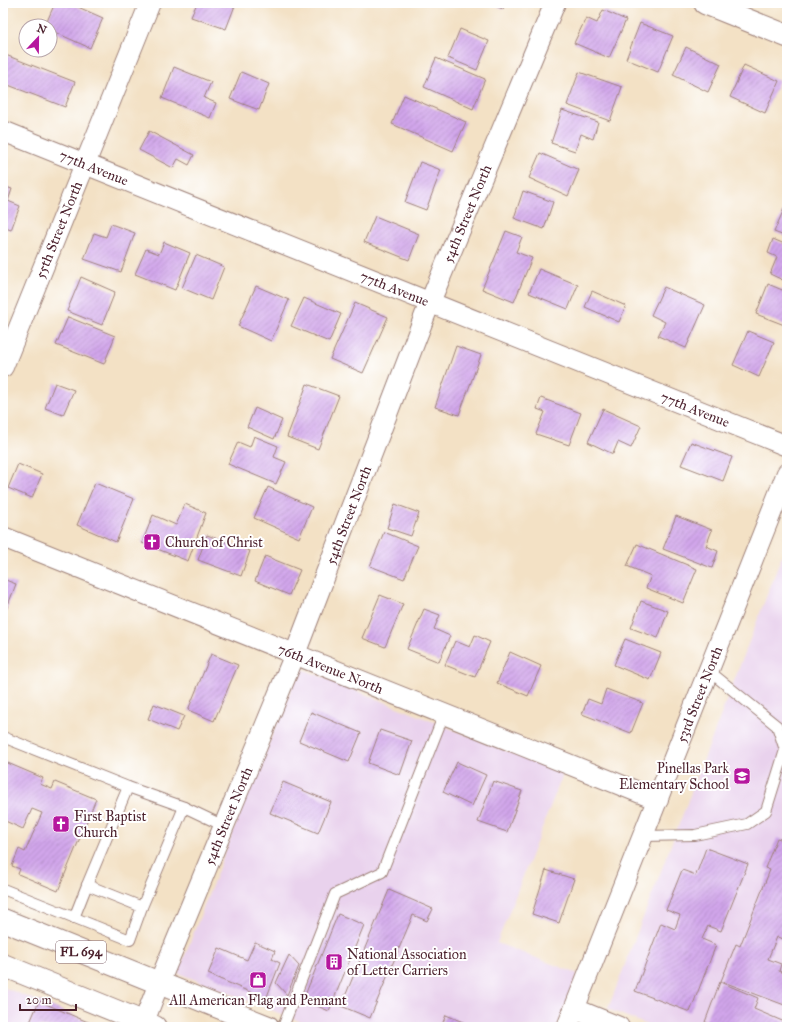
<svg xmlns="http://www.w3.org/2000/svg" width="790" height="1030" viewBox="0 0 790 1030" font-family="'IM FELL Great Primer',serif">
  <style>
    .built { fill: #e9d2ed }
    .building { fill: url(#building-hatch) }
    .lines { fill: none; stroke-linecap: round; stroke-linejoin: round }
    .service-casing { stroke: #9e8078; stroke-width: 12 }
    .minor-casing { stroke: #9e8078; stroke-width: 22 }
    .tertiary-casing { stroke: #9e8078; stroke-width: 24 }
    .primary-casing { stroke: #9e8078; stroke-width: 24 }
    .service { stroke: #fff; stroke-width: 10 }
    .minor { stroke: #fff; stroke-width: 20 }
    .tertiary { stroke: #fff; stroke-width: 22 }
    .primary { stroke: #fff; stroke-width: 22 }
    .labels { text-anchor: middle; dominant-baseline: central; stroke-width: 4; stroke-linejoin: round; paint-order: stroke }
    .shield { fill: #fff; stroke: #80626b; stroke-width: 1 }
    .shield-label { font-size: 13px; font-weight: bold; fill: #4a1f2b }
    .street-label { font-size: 14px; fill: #4a1f2b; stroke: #fff }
    .poi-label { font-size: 14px; fill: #4a1f2b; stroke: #fff; text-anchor: start }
  </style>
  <defs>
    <pattern id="building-hatch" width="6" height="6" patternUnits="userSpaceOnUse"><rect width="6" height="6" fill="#d1a6eb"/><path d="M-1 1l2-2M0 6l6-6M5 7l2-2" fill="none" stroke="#ac87bf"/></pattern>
  </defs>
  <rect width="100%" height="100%" fill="#fff"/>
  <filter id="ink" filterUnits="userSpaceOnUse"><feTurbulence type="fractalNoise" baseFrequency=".025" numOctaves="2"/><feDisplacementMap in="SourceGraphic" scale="8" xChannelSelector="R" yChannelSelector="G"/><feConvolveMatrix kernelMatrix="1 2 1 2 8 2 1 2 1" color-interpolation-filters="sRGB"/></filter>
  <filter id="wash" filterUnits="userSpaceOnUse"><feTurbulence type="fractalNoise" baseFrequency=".012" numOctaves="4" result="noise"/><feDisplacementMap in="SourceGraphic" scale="16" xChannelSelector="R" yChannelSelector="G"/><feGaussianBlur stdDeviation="0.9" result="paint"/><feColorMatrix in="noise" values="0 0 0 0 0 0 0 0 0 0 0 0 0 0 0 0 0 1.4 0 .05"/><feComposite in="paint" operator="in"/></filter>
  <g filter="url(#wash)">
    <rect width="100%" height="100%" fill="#f3e1c5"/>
    <g class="built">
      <polygon points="787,543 787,1027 652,1027 608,1009"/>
      <polygon points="300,668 563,774 497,943 578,974 557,1027 314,1027 178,973 245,801"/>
      <polygon points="3,987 101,1027 3,1027"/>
    </g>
    <g id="blocks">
      <g class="building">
        <polygon points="55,3 69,3 103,18 90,48 50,30 50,26 45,26"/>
        <polygon points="197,3 236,3 226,29 191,17"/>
        <polygon points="488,3 505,3 503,9"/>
        <polygon points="603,10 626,20 609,58 574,43 586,18 597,23"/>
        <polygon points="640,23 673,36 658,72 626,59"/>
        <polygon points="460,29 489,41 477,70 448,58"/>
        <polygon points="686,47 721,64 708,92 673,75"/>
        <polygon points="3,54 75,82 65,107 3,83"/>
        <polygon points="436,58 485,79 473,109 424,87"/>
        <polygon points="744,65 779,81 765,113 730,97"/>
        <polygon points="174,67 211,82 204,98 216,103 210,118 162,98"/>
        <polygon points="241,72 269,84 259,110 230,99"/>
        <polygon points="579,72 622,87 610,121 567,105"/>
        <polygon points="404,95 466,122 453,151 392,124"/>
        <polygon points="562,110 598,122 593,139 581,134 575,151 551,143"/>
        <polygon points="149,131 194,155 189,165 178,159 173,168 139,150"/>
        <polygon points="540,153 579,170 568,196 529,178"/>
        <polygon points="420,162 441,170 426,210 405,202"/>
        <polygon points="3,186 12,189 8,201 20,206 11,230 3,227"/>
        <polygon points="523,191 553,202 544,229 514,218"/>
        <polygon points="787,202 787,237 774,232"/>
        <polygon points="375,216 419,234 409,260 364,242"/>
        <polygon points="111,224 135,233 121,272 84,259 94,233 106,237"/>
        <polygon points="506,231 522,237 516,252 532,258 514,302 482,289"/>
        <polygon points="773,239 787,245 787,282 770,274 777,257 768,253"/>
        <polygon points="164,242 190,253 175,290 135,274 146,249 159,254"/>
        <polygon points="196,255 224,267 211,300 182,288"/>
        <polygon points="539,269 578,285 568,309 529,293"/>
        <polygon points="81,277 115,292 102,325 67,311"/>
        <polygon points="768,284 787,292 787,326 756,314"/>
        <polygon points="256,286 289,300 271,341 238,326"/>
        <polygon points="664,287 705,305 686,348 658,336 665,322 651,315"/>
        <polygon points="592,291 626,306 619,322 585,307"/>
        <polygon points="304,298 341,314 329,342 291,326"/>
        <polygon points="355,303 388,317 363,373 330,359"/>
        <polygon points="68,317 115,336 104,364 56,345"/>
        <polygon points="748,331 774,342 759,377 733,365"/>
        <polygon points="456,346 481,355 459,415 435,407"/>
        <polygon points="55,383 74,390 63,415 45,408"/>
        <polygon points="307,384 339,396 318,449 287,437"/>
        <polygon points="541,398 581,413 569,445 536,434 545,412 537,409"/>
        <polygon points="255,408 282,420 274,439 247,427"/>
        <polygon points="603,409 641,426 631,448 618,442 613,454 588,442"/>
        <polygon points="254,436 278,446 274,457 286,462 276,484 228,464 238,442 250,447"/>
        <polygon points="691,442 732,457 723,481 681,465"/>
        <polygon points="18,464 42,474 32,498 8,488"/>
        <polygon points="95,483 134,499 116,542 77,525"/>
        <polygon points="268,487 312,507 299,538 254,518"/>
        <polygon points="185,504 206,513 188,561 142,543 153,515 176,525"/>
        <polygon points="395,504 419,513 411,536 387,528"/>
        <polygon points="676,516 712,530 706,546 718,551 712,568 663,549"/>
        <polygon points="384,532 418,546 404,579 370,566"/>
        <polygon points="207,535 250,551 241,576 198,560"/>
        <polygon points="637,544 697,569 683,603 646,588 651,576 627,566"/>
        <polygon points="265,556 300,570 289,595 255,581"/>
        <polygon points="3,579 16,584 3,618"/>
        <polygon points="380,595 403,604 385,647 362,638"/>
        <polygon points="641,601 668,611 658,638 631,628"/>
        <polygon points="424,609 440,615 434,629 450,636 439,662 407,649"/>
        <polygon points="475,635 490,642 475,677 445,665 455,641 470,647"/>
        <polygon points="625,639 661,653 650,680 614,665"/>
        <polygon points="510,652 541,666 528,696 497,683"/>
        <polygon points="211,654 238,665 214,721 188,710"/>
        <polygon points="606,689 643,703 631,733 582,714 588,699 601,704"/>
        <polygon points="154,704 184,716 177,731 148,719"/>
        <polygon points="311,712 361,733 349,762 299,741"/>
        <polygon points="380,730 412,741 400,775 368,763"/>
        <polygon points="3,761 43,778 40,784 52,789 55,782 96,799 58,891 18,874 20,869 12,866 19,849 25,852 42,813 32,809 23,829 3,820"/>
        <polygon points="457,762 486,775 472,806 443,792"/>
        <polygon points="493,781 522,791 507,832 478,822"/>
        <polygon points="283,782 331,802 318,833 270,813"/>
        <polygon points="777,838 787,841 787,940 777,937 768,959 781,964 779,971 787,974 787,1006 721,981 736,944 740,946 770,870 765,868"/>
        <polygon points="706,848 748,864 721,931 708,926 702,939 716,945 690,1012 635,991 661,923 675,929 680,915 666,910 682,870 696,875"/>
        <polygon points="546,870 574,879 559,923 532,914"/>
        <polygon points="389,890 433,909 427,921 413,915 370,1018 341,1006"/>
        <polygon points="338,914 364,925 329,1011 303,1000"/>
        <polygon points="255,942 275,951 272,959 280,963 266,999 208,974 219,948 247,960"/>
        <polygon points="289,955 299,966 287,995 276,983"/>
        <polygon points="720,982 758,998 754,1009 787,1023 787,1027 716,1027 705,1022"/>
        <polygon points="39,1001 76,1017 100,1027 28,1027"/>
        <polygon points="446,1015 475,1027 441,1027"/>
      </g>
    </g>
  </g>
  <g filter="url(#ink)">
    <use href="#blocks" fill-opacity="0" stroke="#9e8078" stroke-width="1"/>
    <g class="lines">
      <defs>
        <g id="service">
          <polyline points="3,737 128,787 184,807 224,826"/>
          <polyline points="128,787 87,885 142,907 184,807"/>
          <polyline points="643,836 695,835 747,824 766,811 785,750 777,726 709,671"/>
          <polyline points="3,889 130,940 142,907"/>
          <polyline points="74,918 87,885"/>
          <polyline points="283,1027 335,894 382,872 444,714"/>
        </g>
        <g id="minor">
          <path id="s1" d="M3,131L787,446"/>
          <path id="s2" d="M3,367L150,3"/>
          <path id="s3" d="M3,537L658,800"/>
          <polyline points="575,1009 619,1027"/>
          <path id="s4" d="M142,1027L159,983L295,654L430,302L555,3"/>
          <path id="s5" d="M567,1027L787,473"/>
        </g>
        <polyline id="tertiary" points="705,3 787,36"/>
        <g id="primary">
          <polyline points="3,920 268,1027"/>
          <polyline points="3,965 155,1027"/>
        </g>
      </defs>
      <use href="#service" class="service-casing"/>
      <use href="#minor" class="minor-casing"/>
      <use href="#tertiary" class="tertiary-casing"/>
      <use href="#primary" class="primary-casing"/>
      <use href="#service" class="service"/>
      <use href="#minor" class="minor"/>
      <use href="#tertiary" class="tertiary"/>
      <use href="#primary" class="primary"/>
    </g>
  </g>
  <defs>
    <symbol id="church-square" viewBox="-11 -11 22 22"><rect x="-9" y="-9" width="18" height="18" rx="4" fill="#b5179e" stroke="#fff"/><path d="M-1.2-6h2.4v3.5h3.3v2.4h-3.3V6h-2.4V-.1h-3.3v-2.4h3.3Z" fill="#fff"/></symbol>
    <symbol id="school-square" viewBox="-11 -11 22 22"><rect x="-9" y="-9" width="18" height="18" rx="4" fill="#b5179e" stroke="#fff"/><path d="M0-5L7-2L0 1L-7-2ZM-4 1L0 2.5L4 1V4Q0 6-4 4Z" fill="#fff"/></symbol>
    <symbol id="building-square" viewBox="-11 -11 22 22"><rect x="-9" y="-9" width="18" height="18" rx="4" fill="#b5179e" stroke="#fff"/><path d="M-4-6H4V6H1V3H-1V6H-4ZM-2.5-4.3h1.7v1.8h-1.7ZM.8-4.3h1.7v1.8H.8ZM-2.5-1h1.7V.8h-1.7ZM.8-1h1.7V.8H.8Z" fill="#fff"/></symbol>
    <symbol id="shop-square" viewBox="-11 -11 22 22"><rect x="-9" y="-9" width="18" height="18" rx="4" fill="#b5179e" stroke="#fff"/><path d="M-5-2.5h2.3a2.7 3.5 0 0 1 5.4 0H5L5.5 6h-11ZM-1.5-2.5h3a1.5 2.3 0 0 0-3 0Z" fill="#fff"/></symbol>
  </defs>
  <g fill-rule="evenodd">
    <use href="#church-square" x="142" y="532" width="20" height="20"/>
    <use href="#school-square" x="732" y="766" width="20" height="20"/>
    <use href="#church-square" x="51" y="814" width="20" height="20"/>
    <use href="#building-square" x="324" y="952" width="20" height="20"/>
    <use href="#shop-square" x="248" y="970" width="20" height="20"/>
  </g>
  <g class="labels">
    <rect class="shield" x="56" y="941" width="50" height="22" rx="3"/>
    <g class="shield-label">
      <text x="81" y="952">FL 694</text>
    </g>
    <g class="street-label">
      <text stroke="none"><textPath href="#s1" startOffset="98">77th Avenue</textPath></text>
      <text stroke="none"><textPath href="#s4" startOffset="876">54th Street North</textPath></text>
      <text stroke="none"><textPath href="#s2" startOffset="148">55th Street North</textPath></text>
      <text stroke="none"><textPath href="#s1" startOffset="422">77th Avenue</textPath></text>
      <text stroke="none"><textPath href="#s1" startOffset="746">77th Avenue</textPath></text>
      <text stroke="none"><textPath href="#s4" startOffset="552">54th Street North</textPath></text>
      <text stroke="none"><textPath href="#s3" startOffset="353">76th Avenue North</textPath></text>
      <text stroke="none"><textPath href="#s5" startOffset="358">53rd Street North</textPath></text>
      <text stroke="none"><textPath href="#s4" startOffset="228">54th Street North</textPath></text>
    </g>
    <g class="poi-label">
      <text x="165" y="542">Church of Christ</text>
      <text x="729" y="768" text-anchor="end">Pinellas Park<tspan x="729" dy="16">Elementary School</tspan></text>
      <text x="74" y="816">First Baptist<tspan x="74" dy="16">Church</tspan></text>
      <text x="347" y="954">National Association<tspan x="347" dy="16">of Letter Carriers</tspan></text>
      <text x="258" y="1000" text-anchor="middle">All American Flag and Pennant</text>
    </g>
  </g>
  <rect width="790" height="1030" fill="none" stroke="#fff" stroke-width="16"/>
  <g transform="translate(38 38) rotate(22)"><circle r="19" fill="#ffffff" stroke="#b7a5aa"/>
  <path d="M0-3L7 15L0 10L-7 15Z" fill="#b5179e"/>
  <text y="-6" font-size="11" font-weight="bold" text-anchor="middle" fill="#4a1f2b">N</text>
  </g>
  <path d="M20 1004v6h56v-6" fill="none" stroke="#4a1f2b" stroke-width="2"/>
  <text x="26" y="1004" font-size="12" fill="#4a1f2b" stroke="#ffffff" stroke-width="3" paint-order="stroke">20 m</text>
</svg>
